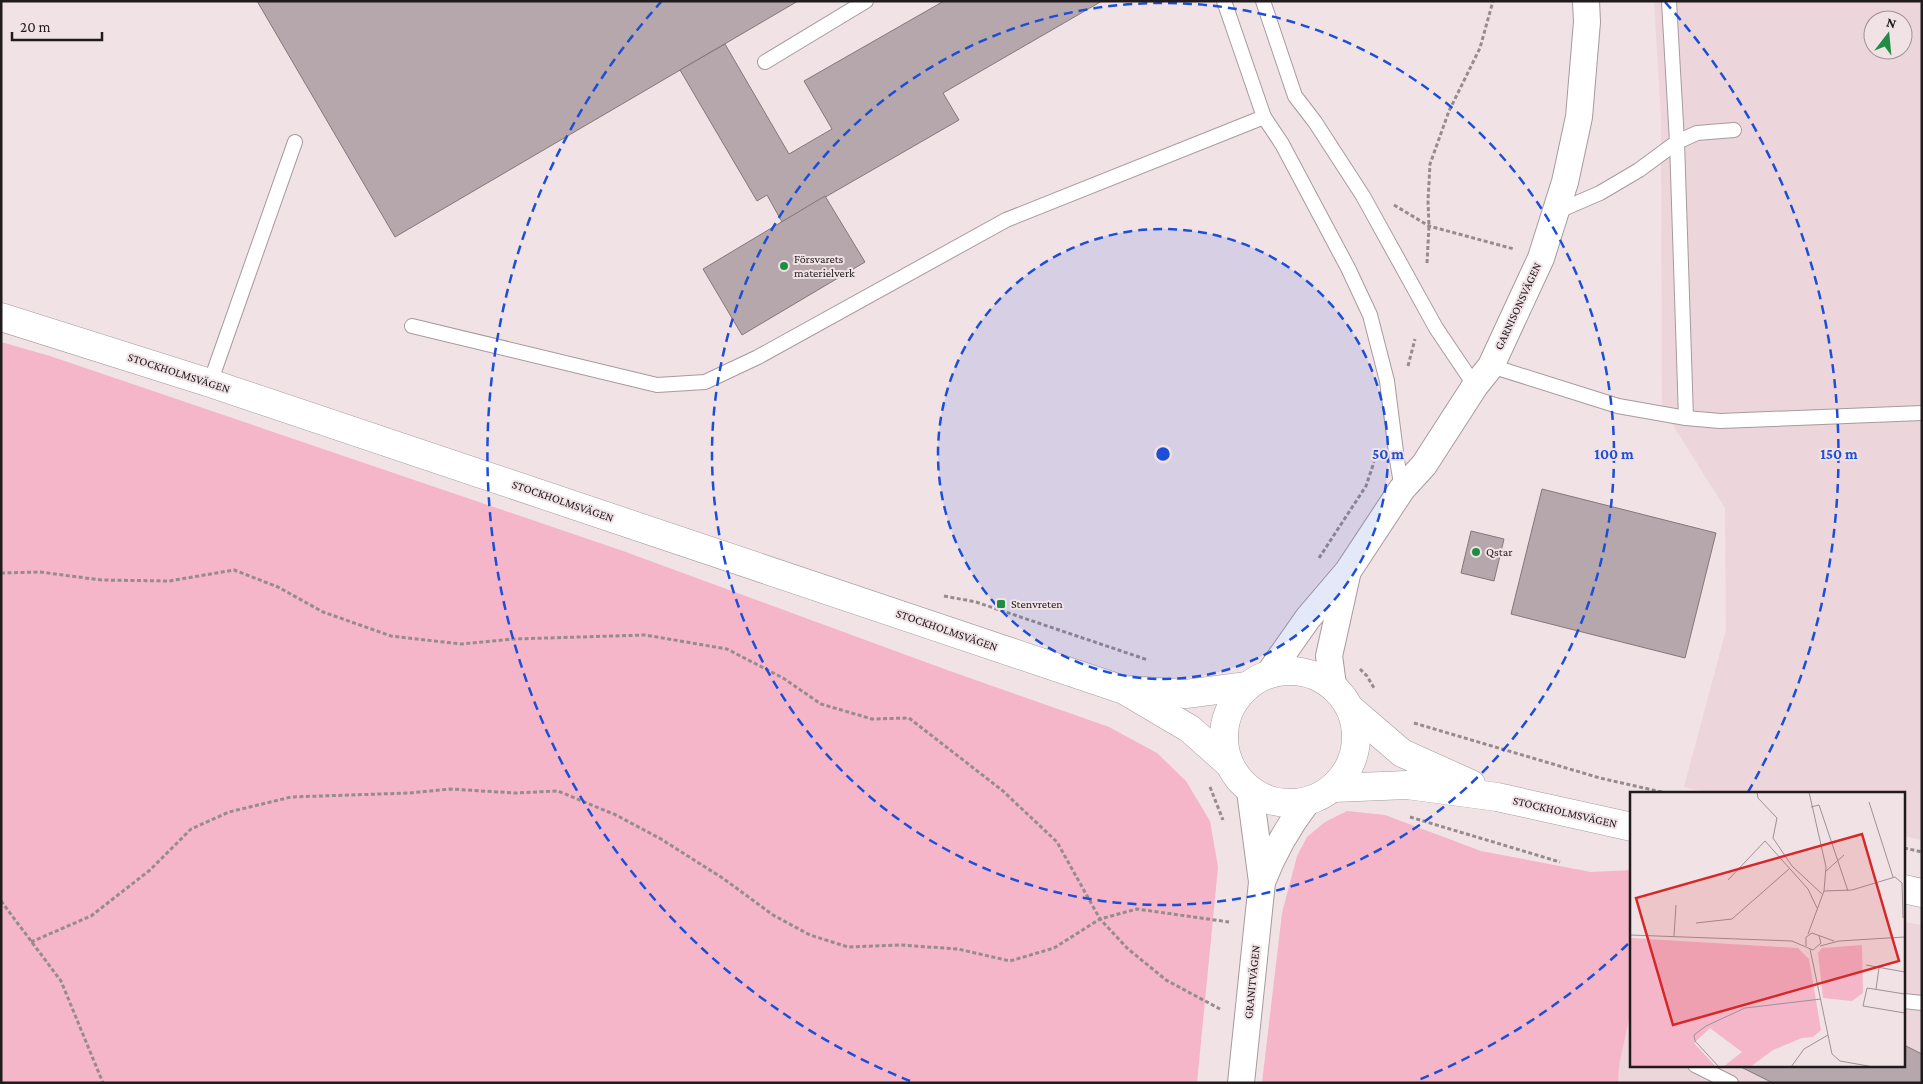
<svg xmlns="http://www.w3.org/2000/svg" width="1923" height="1084" viewBox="0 0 1923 1084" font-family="'Crimson Pro',serif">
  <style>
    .built { fill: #ecd5db; fill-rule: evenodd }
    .green { fill: #f4b6c8 }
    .building { fill: #b5a7ab; stroke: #84777b }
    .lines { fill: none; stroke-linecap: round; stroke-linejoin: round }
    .service-casing { stroke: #a79a9e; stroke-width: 16 }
    .minor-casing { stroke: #a79a9e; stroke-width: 28 }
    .secondary-casing { stroke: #a79a9e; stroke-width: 29 }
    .path { stroke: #968c8f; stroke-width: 3; stroke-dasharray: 4 2.5; stroke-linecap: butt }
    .service { stroke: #fff; stroke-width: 14 }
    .minor { stroke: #fff; stroke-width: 26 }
    .secondary { stroke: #fff; stroke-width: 28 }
    .ring { fill: none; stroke: #1d4ed8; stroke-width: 2.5; stroke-dasharray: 9 6 }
    .poi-dot { fill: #208d45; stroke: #f1e2e6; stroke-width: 2 }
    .labels { text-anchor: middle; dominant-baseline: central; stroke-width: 4; stroke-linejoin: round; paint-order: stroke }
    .poi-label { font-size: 12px; fill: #201b1d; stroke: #f1e2e6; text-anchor: start }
    .street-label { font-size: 12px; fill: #201b1d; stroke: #f1e2e6 }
    .inset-road { fill: none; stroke: #9d9296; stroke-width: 1 }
    .view { fill: #d62828; fill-opacity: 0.15; stroke: #d62828; stroke-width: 2.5 }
    .inset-edge { fill: none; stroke: #201b1d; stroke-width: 2.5 }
    .centre { fill: #1d4ed8; stroke: #f1e2e6; stroke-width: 2.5 }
    .ring-label { font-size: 15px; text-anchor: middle; font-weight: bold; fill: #1d4ed8; stroke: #f1e2e6; stroke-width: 4; stroke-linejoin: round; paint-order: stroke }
  </style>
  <rect width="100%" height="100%" fill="#f1e2e6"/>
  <g class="built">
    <path d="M1654,1H1922V840L1904,836V793H1710L1684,787L1726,630L1725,508L1662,408L1661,118ZM1873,20H1903V50H1873Z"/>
    <polygon points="1904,922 1922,925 1922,1083 1618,1083 1619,1066 1632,1005 1632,1065 1904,1065"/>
  </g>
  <g class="green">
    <polygon points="1,342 50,356 623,551 947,670 1109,727 1157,753 1186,781 1210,821 1218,867 1197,1083 1,1083"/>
    <polygon points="1347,811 1385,815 1481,851 1591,872 1632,870 1632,1005 1619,1066 1618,1083 1262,1083 1282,913 1297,856 1307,837 1325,822"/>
  </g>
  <g class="building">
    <polygon points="257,1 798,1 395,237"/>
    <polygon points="944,1 1102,1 943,93 959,120 782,222 767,195 757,201 680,70 725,44 789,154 832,129 804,81"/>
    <polygon points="825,196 865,262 742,335 703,269"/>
    <polygon points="1542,489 1716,533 1685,658 1511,614"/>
    <polygon points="1471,531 1504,539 1494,581 1461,573"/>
    <polygon points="1904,1045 1922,1054 1922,1083 1773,1083 1737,1065 1904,1065"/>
  </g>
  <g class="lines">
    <defs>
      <g id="service">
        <polyline points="1224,1 1264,117 1282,144 1348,268 1370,315 1387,381 1397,460 1402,489"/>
        <polyline points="1263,1 1295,96 1315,122 1363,196 1436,328 1475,386"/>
        <polyline points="1669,1 1677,142 1686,418"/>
        <polyline points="765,62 866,1"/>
        <polyline points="1556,212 1600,193 1639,170 1677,142 1697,133 1734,130"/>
        <polyline points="412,326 657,385 705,382 758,357 1006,220 1264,117"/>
        <polyline points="1491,366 1618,406 1686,418 1720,421 1922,413"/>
        <polyline points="210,383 295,142"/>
        <polyline points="1904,1001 1922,1003"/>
        <polyline points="1695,1065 1731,1083"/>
      </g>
      <g id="minor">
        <polyline points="1270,672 1308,618 1348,571 1402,489 1424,465 1475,386 1491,366 1541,258 1565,182 1579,117 1587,22 1586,1"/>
        <polyline points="1333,685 1329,656 1347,575"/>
        <path d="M1262,882C1274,851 1287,828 1307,802"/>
        <polyline points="1241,1083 1262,882 1250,791"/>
      </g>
      <g id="secondary">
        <polyline points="1,317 210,383 1124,690 1190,729 1227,762"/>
        <circle cx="1290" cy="737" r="66"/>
        <polyline points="1131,690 1186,694 1247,686"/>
        <polyline points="1352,710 1402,753 1471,784"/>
        <polyline points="1334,788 1407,785 1497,797 1632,827"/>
        <polyline points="1904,889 1922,893"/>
      </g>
    </defs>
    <use href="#service" class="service-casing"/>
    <use href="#minor" class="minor-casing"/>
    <use href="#secondary" class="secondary-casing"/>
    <g class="path">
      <polyline points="1394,205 1429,226 1514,249"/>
      <polyline points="1427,263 1429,226 1428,201 1430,164 1449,111 1480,48 1493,1"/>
      <polyline points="1408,366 1415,339"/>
      <polyline points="1319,558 1366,486 1374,462"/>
      <polyline points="1,573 40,572 101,580 169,581 234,570 278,587 323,612 391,636 461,644 514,639 645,635 727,649 783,678 821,704 872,719 909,718 1003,791 1057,842 1100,919 1127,948 1166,980 1220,1009"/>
      <polyline points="944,596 976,602 1148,660"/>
      <polyline points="1360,669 1367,676 1374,688"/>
      <polyline points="1414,723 1600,778 1666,793"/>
      <polyline points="1210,787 1223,820"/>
      <polyline points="1410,817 1560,862"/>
      <polyline points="1904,848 1922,852"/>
      <polyline points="1,901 61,981 103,1083"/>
      <polyline points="31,942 91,916 150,870 191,829 229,812 291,797 409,793 450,789 515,793 558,791 616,815 661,839 724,879 773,915 810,935 848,947 900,945 958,949 1010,961 1054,948 1100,919 1137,909 1229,922"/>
    </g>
    <use href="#service" class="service"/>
    <use href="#minor" class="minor"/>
    <use href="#secondary" class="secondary"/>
  </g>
  <circle cx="1163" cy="454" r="225" fill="#1d4ed8" fill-opacity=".12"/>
  <g class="ring">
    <circle cx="1163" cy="454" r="225"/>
    <circle cx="1163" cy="454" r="451"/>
    <path d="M1628 944A676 676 0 0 1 1416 1081M910 1081A676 676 0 0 1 661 2M1665 2A676 676 0 0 1 1748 792"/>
  </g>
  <g class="poi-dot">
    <circle cx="784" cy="266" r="5"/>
    <circle cx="1476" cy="552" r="5"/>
    <rect x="996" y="599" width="10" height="10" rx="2.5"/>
  </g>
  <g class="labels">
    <g class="poi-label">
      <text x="794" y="259">Försvarets<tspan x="794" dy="14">materielverk</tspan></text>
      <text x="1486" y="552">Qstar</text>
      <text x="1011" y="604">Stenvreten</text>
    </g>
    <g class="street-label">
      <text transform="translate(1518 306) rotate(-65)">GARNISONSVÄGEN</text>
      <text transform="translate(179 373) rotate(18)">STOCKHOLMSVÄGEN</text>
      <text transform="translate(563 501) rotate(19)">STOCKHOLMSVÄGEN</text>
      <text transform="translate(947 630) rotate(19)">STOCKHOLMSVÄGEN</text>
      <text transform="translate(1565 812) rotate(13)">STOCKHOLMSVÄGEN</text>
      <text transform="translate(1252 982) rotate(-84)">GRANITVÄGEN</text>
    </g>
  </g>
  <g transform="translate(1630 792)">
    <rect width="275" height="275" fill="#f1e2e6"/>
    <path d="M0,146L168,156L179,167L191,238L183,245L172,246L143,258L120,275H93L112,260L80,236L64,251L86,275H0ZM232,153L233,201L222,209L193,206L188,161L192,156Z" fill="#f4b6c8"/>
    <path class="inset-road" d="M127,0L128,6L147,26L143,46L162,74L192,102M239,10L263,85M181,15L189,13L218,99M196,79L214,63M98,88L135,49L178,97L187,116M194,99L222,98L265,85L272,91L273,126M66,131L102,127L159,77M178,142L194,99L196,75L179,0M0,143L162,149L183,158L191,151L189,144M44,144L46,113M176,154V145L182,141L204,149M190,154L209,149L275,145M180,157L202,262L210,269L244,275M236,173L275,180M246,197L249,176M275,202L237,196L233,214L275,221M89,275L65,249L64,243L76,234L115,216L191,207M161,275L174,257L198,243"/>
    <path class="view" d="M232,42L269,169L43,233L6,106Z"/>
    <rect width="275" height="275" class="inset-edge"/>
  </g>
  <circle cx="1163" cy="454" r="8" class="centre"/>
  <g class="ring-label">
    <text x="1388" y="459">50 m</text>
    <text x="1614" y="459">100 m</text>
    <text x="1839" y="459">150 m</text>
  </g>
  <rect width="1923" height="1084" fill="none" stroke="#201b1d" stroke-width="5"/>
  <g transform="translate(1888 35) rotate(16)"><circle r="24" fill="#f1e2e6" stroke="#9d9296"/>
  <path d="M0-4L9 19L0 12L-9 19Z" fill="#208d45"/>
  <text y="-8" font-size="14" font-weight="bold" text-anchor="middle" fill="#201b1d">N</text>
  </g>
  <path d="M12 32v8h90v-8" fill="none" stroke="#201b1d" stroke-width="2.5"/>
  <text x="20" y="32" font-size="15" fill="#201b1d" stroke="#f1e2e6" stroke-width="4" paint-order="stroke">20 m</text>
</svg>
